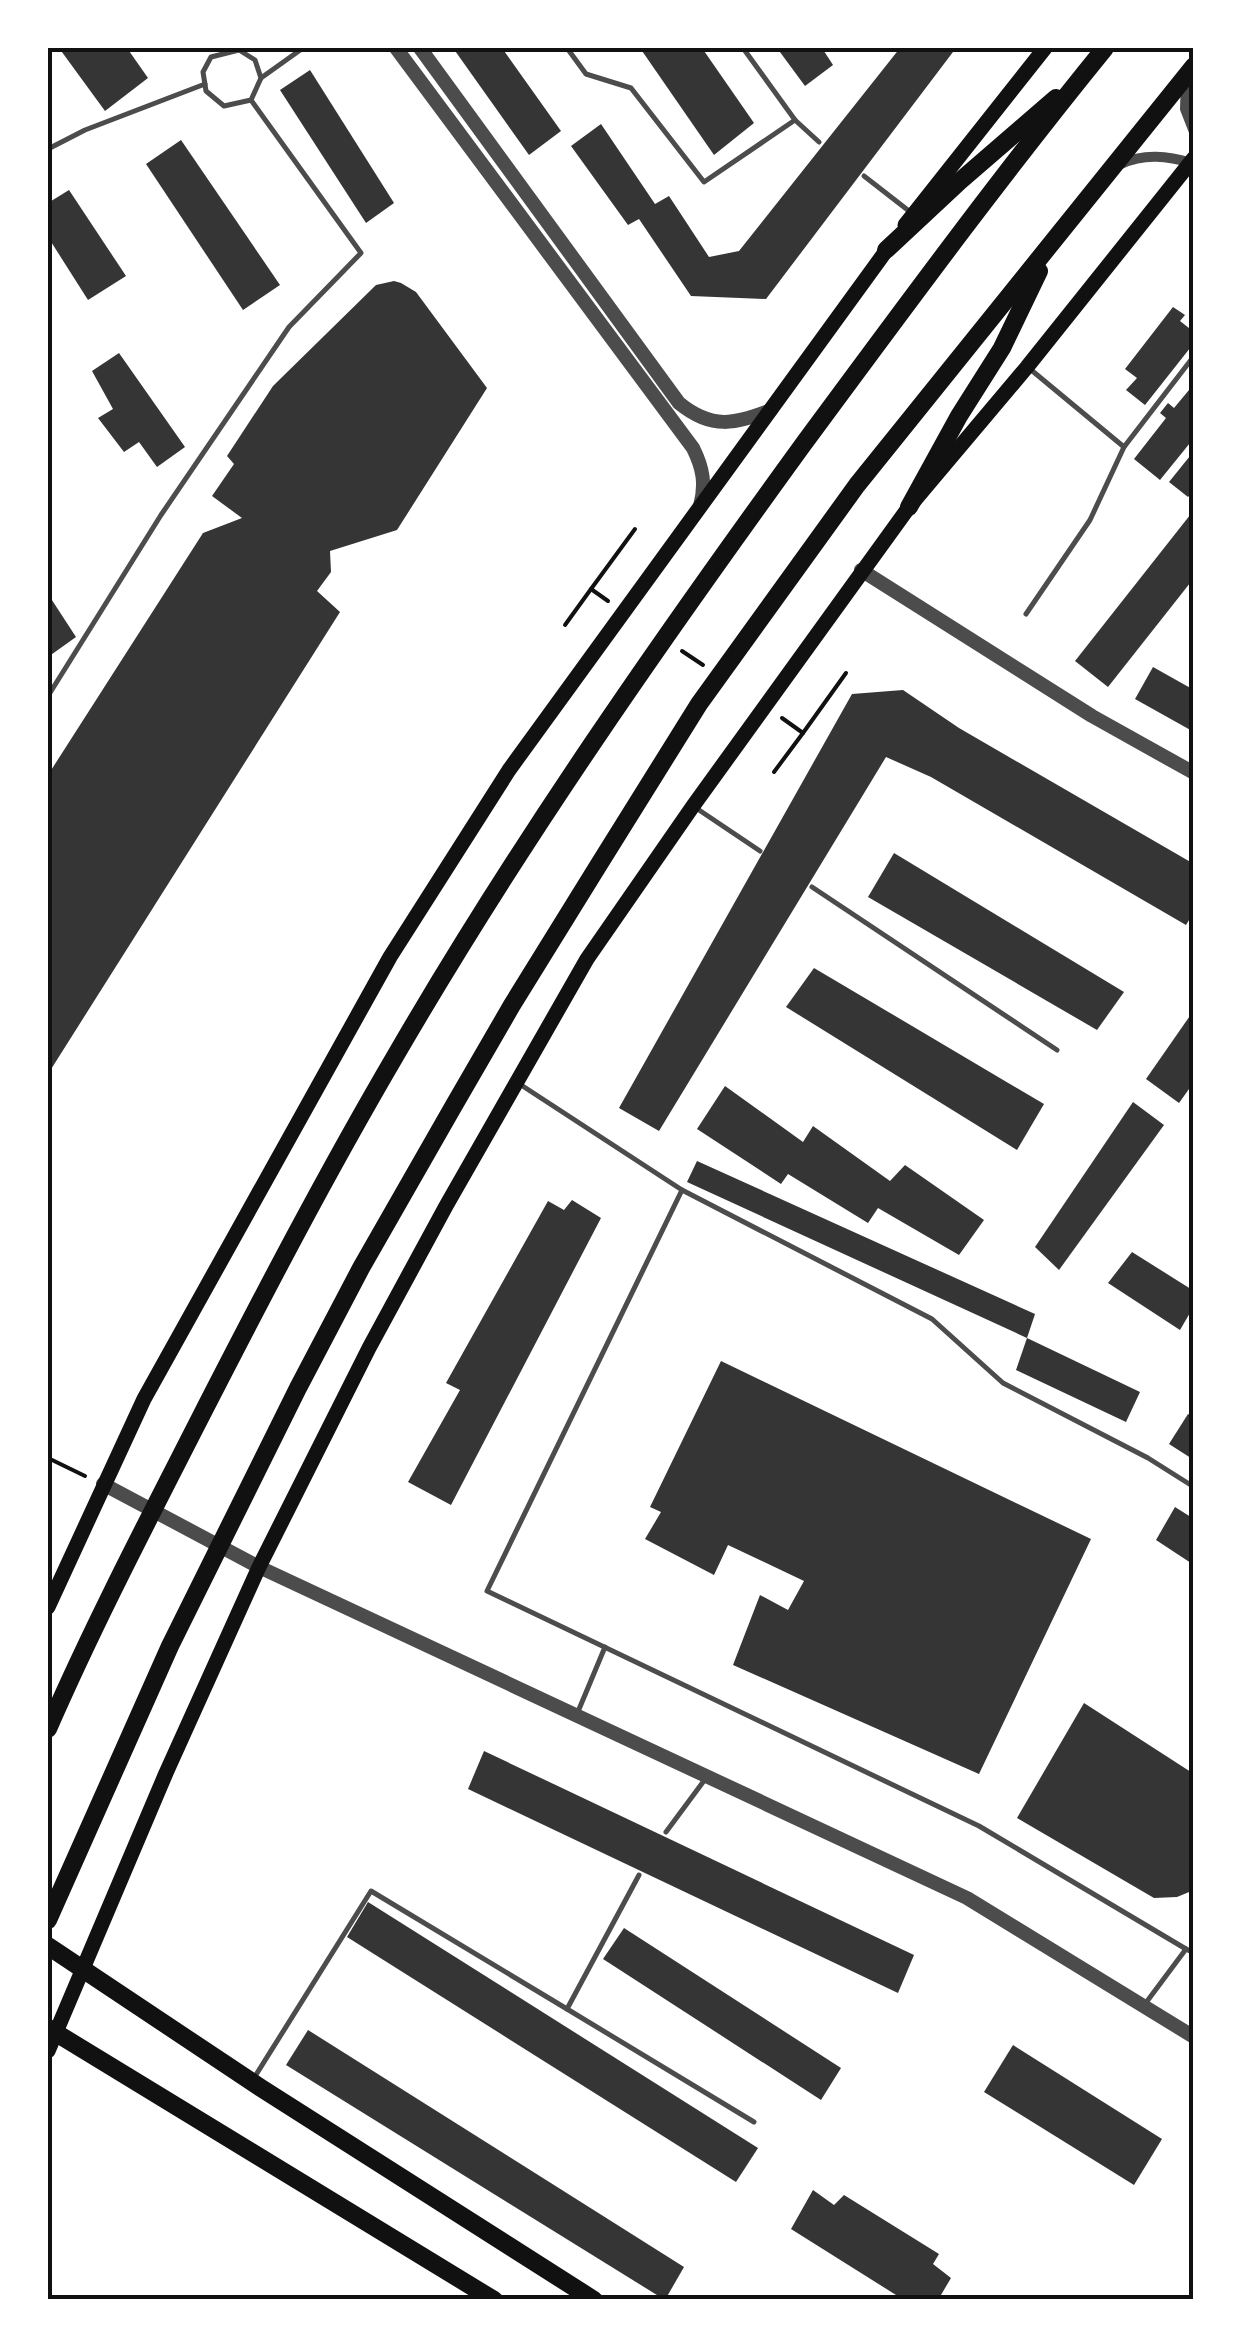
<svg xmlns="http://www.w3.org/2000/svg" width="1241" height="2347" viewBox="0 0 1241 2347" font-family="Bitter,serif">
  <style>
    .building { fill: #353535 }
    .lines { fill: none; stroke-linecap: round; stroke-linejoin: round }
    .path { stroke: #111; stroke-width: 4 }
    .service { stroke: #4c4c4c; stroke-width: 5 }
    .minor { stroke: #4c4c4c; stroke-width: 10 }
    .tertiary { stroke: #4c4c4c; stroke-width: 14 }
    .secondary { stroke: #111; stroke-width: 15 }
    .primary { stroke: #111; stroke-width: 18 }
    .trunk { stroke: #111; stroke-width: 18 }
    .neatline { fill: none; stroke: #111; stroke-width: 4 }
  </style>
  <rect width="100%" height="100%" fill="#fff"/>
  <g class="building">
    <polygon points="59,48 127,48 148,78 105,111"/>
    <polygon points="453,48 502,48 561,131 529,155"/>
    <polygon points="640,48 702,48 754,123 714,155"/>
    <polygon points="777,48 822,48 833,65 805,86"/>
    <polygon points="900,48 956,48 766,299 691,296 639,219 628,225 571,146 601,124 655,204 669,196 709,257 739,251"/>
    <polygon points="310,70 394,203 366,223 280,90"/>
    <polygon points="181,140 280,285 243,310 146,164"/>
    <polygon points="69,190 126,276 88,300 48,237 48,203"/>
    <polygon points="394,281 401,283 416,292 487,388 397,530 330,551 331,572 317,591 340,612 48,1074 48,775 203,533 242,518 212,496 234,464 227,456 273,386 376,285"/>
    <polygon points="1173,307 1185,315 1180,321 1194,332 1194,343 1145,405 1126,390 1137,378 1125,369"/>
    <polygon points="119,353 185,447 157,467 139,442 124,452 98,418 113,409 92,371"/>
    <polygon points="1194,384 1194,438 1160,480 1134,459 1166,418 1160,413 1168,403 1174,408"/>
    <polygon points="1194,451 1194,490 1188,497 1169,482"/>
    <polygon points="1194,510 1194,578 1108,687 1075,661"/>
    <polygon points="48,594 76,637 48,657"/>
    <polygon points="1153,667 1194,690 1194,732 1135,699"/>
    <polygon points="903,690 959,728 1194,864 1194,912 1186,925 931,777 886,757 659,1131 619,1108 852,694"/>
    <polygon points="894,853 1124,992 1097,1030 868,897"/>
    <polygon points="814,968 1044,1104 1017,1150 786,1007"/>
    <polygon points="1194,1010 1194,1082 1179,1103 1146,1079"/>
    <polygon points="725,1086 803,1142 813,1126 890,1181 905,1165 984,1220 959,1255 878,1208 868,1223 788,1174 781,1184 697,1129"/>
    <polygon points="1133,1102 1164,1125 1059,1270 1035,1247"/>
    <polygon points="697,1161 1035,1314 1027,1338 1140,1392 1126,1422 1016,1370 1027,1338 687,1182"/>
    <polygon points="572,1200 601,1218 451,1505 408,1482 460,1390 446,1383 548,1201 564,1210"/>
    <polygon points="1132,1252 1194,1291 1194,1306 1180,1330 1108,1283"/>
    <polygon points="721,1361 1091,1539 979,1774 733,1665 760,1595 788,1610 804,1581 728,1545 714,1575 645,1539 661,1512 650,1507"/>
    <polygon points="1188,1414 1194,1417 1194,1460 1169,1444"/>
    <polygon points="1175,1507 1194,1519 1194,1565 1156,1540"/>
    <polygon points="1084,1703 1194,1774 1194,1890 1177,1897 1154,1898 1017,1818"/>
    <polygon points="484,1751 914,1955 898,1993 468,1789"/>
    <polygon points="368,1902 758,2148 736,2182 347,1937"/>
    <polygon points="624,1928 841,2068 821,2100 603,1959"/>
    <polygon points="308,2030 684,2267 665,2300 286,2065"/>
    <polygon points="1013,2045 1162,2139 1134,2185 984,2092"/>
    <polygon points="813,2190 834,2205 844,2195 939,2254 933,2264 951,2278 938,2300 904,2300 791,2229"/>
  </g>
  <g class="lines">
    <g class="path">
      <polyline points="608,601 591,589 635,529"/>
      <polyline points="565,625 591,589"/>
      <polyline points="682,651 703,665"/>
      <polyline points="782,718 803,733 846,673"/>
      <polyline points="774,772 803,733"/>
      <polyline points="48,1458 85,1476"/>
    </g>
    <g class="service">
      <polyline points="567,48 586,74 631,88 704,182 795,120"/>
      <polyline points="743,48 795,120 819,142"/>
      <polygon points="239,50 255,60 261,78 251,100 224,106 206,91 203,72 211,57"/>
      <polyline points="261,78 303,48"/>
      <polyline points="48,149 85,130 205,84"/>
      <polyline points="864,176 909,211"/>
      <polyline points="1030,369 1124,447"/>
      <polyline points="1026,614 1090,520 1124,447 1194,356"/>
      <polyline points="48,696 161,515 289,327 361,253 251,100"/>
      <polyline points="696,808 760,851"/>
      <polyline points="812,887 1057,1050"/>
      <polyline points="518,1083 682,1190 487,1591 979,1826 1186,1949"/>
      <polyline points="682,1190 932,1319 1003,1383 1148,1458 1194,1487"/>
      <polyline points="577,1714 605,1647"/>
      <polyline points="666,1832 706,1778"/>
      <polyline points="1145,2004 1186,1949 1194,1953"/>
      <polyline points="567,2009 754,2122"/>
      <polyline points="254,2078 371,1891 567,2009 639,1875"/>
    </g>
    <g class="minor">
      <polyline points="1186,80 1185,109 1194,132"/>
      <path d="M1121,164C1144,153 1168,156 1192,163"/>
    </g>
    <g class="tertiary">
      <path d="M396,48L693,448C703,468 706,484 700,506"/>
      <path d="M420,48L679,403C712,430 735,424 771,410"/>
      <polyline points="861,570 1092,716 1194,773"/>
      <polyline points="103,1484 259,1567 967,1898 1194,2037"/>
    </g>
    <g class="secondary">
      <polyline points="905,225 1045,48"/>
      <polyline points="48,1607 144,1399 390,957 509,770 891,244"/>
      <polyline points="48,2051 166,1773 259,1567 369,1348 446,1206 587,959 693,806 909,507 1027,367 1194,158"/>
    </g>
    <g class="primary">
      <polyline points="48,1946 261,2088 594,2300"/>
      <polyline points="48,2028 494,2300"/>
    </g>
    <g class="trunk">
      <polyline points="886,250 960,181 1056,98"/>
      <polyline points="909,507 959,416 1002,348 1039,271"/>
      <path d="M48,1729C93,1626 146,1524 197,1424C261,1299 326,1174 397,1053C519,843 659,643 802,446C901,312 1000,177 1105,48"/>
      <polyline points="48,1920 170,1646 298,1388 361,1268 453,1107 512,1005 598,866 699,704 857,485 1194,66"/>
    </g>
  </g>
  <rect width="1241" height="2347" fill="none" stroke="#ffffff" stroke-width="100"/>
  <rect x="50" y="50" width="1141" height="2247" class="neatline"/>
</svg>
